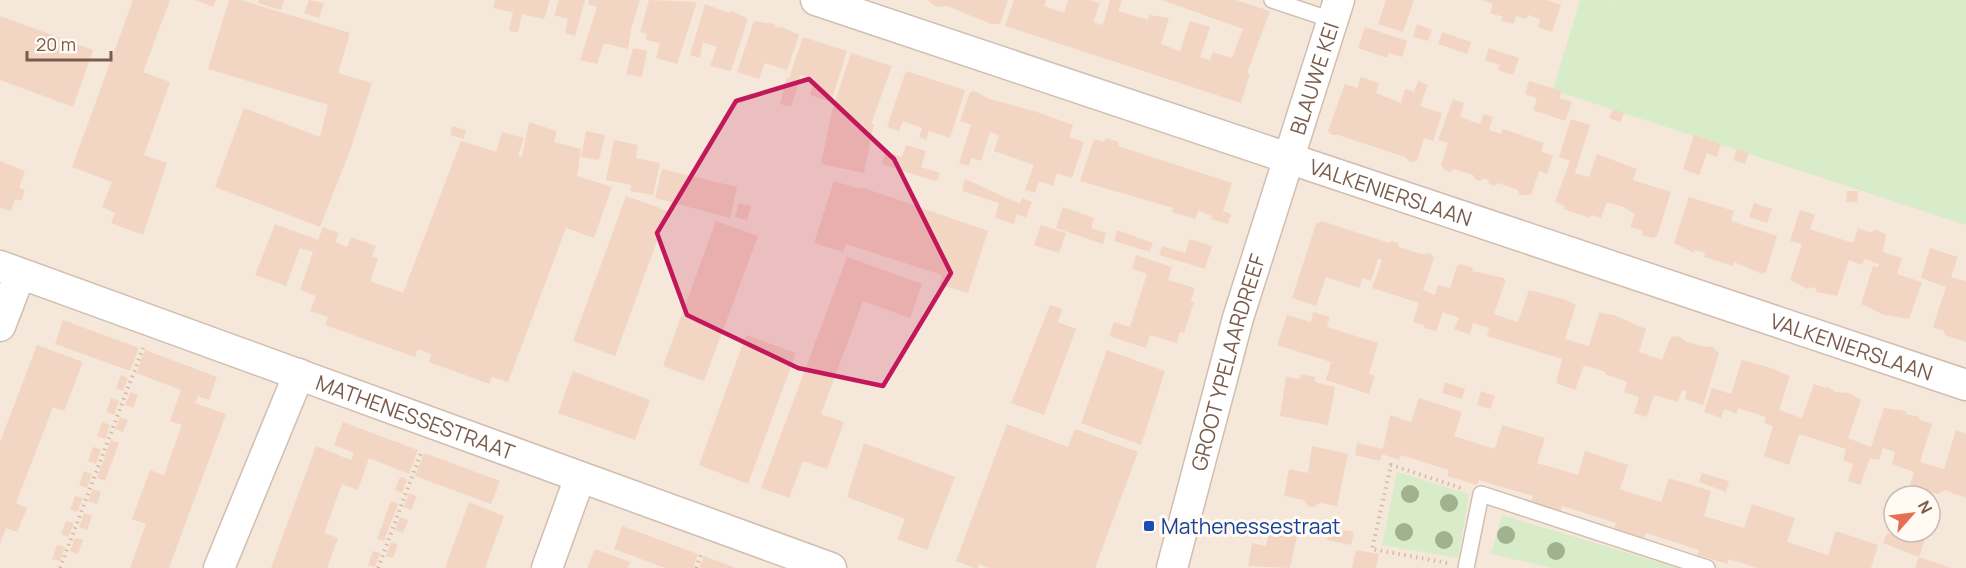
<svg xmlns="http://www.w3.org/2000/svg" width="1966" height="568" viewBox="0 0 1966 568" font-family="Manrope,sans-serif">
  <style>
    .residential { fill: #f5e8da; fill-rule: evenodd }
    .green { fill: #d8ecc9 }
    .building { fill: #f3d5c3 }
    .lines { fill: none; stroke-linecap: round; stroke-linejoin: round }
    .lane-casing { stroke: #d1beb0; stroke-width: 18 }
    .street-casing { stroke: #d1beb0; stroke-width: 33 }
    .path { stroke: #d9b8a5; stroke-width: 4; stroke-dasharray: 1.5 4.5; stroke-linecap: butt }
    .lane { stroke: #fff; stroke-width: 15 }
    .street { stroke: #fff; stroke-width: 30 }
    .tree { fill: #a0b28e }
    .marked { fill: #c2185b; fill-opacity: 0.2; stroke: #c2185b; stroke-width: 4.5; stroke-linejoin: round }
    .transit-dot { fill: #1a4fb4; stroke: #fffaf3; stroke-width: 2 }
    .labels { text-anchor: middle; dominant-baseline: central; stroke-width: 6; stroke-linejoin: round; paint-order: stroke }
    .street-label { font-size: 21px; fill: #7a5c4d; stroke: #fffaf3 }
    .transit-label { font-size: 21px; fill: #164399; stroke: #fffaf3; text-anchor: start }
  </style>
  <rect width="100%" height="100%" fill="#fdf6ec"/>
  <path class="residential" d="M0,0H1966V568H0ZM1894,496H1930V532H1894Z"/>
  <g class="green">
    <polygon points="1580,0 1612,0 1611,5 1613,0 1966,0 1966,225 1553,90"/>
    <polygon points="1397,472 1469,494 1458,558 1382,545"/>
    <polygon points="1502,515 1678,568 1553,568 1491,554"/>
  </g>
  <g class="building">
    <polygon points="133,0 170,0 143,72 170,82 144,155 167,163 143,235 111,223 115,213 102,207 112,182 72,167"/>
    <polygon points="195,0 216,0 213,7"/>
    <polygon points="229,0 241,0 350,33 338,73 372,83 351,148 320,227 215,187 244,108 320,137 328,105 208,69"/>
    <polygon points="259,0 284,0 281,10 258,3"/>
    <polygon points="309,0 324,3 319,18 304,13"/>
    <polygon points="495,0 550,0 544,19 522,14 518,32 509,31 513,12 493,8"/>
    <polygon points="559,0 585,0 575,36 565,33 568,19 554,15"/>
    <polygon points="589,0 640,0 631,29 628,49 604,43 597,64 580,60 597,7 588,4"/>
    <polygon points="649,0 697,2 677,64 656,58 660,43 646,40 647,34 640,32"/>
    <polygon points="927,0 1008,0 1000,24 991,24 947,6 937,7"/>
    <polygon points="1014,0 1046,0 1044,6 1064,13 1068,0 1089,0 1100,3 1093,22 1103,25 1110,0 1122,0 1118,11 1148,20 1149,15 1169,18 1161,44 1180,51 1190,21 1210,27 1200,57 1210,60 1213,52 1232,58 1243,29 1162,0 1236,0 1270,11 1247,73 1250,74 1241,103 1005,26"/>
    <polygon points="1386,0 1414,0 1403,32 1378,24"/>
    <polygon points="1482,0 1547,0 1561,5 1552,32 1538,27 1540,19 1528,15 1527,19 1516,16 1514,24 1501,21 1503,17 1490,13 1493,4"/>
    <polygon points="705,4 729,13 730,10 748,19 731,71 710,66 717,47 703,42 700,58 690,55"/>
    <polygon points="0,16 93,50 73,107 0,80"/>
    <polygon points="754,21 775,24 774,27 784,28 799,35 787,70 765,63 759,79 737,72"/>
    <polygon points="1417,24 1432,30 1428,41 1413,37"/>
    <polygon points="1365,27 1407,41 1402,57 1389,53 1387,58 1358,48"/>
    <polygon points="1442,32 1471,42 1467,54 1438,44"/>
    <polygon points="803,37 847,51 831,102 810,95 815,79 801,75 791,107 780,104 787,77 789,78"/>
    <polygon points="633,48 647,51 642,77 626,74"/>
    <polygon points="1489,48 1519,58 1513,75 1498,70 1500,65 1485,60"/>
    <polygon points="851,53 892,66 871,124 874,124 864,173 821,164 832,111"/>
    <polygon points="906,71 965,90 950,138 929,131 926,140 919,137 922,128 903,121 899,131 887,127"/>
    <polygon points="1361,77 1379,83 1376,93 1401,103 1405,89 1414,92 1418,81 1428,85 1420,106 1442,113 1433,141 1424,138 1417,161 1410,162 1405,157 1338,135 1332,135 1328,131 1345,84 1357,88"/>
    <polygon points="1529,81 1562,91 1559,98 1572,102 1565,121 1533,110 1537,98 1525,94"/>
    <polygon points="974,91 990,99 1037,112 1073,125 1069,137 1084,142 1072,178 1057,173 1053,186 1039,181 1035,193 1025,190 1034,165 994,151 999,135 990,132 981,161 971,158 969,166 959,163 971,125 960,121 970,92"/>
    <polygon points="1453,99 1464,103 1460,117 1480,124 1484,114 1493,117 1489,130 1501,134 1503,129 1544,143 1541,151 1553,156 1547,174 1539,171 1531,195 1519,195 1518,190 1498,183 1494,186 1489,184 1488,180 1484,178 1480,181 1475,179 1473,175 1454,169 1450,172 1445,170 1441,165 1448,143 1438,140"/>
    <polygon points="1613,109 1624,113 1620,122 1609,118"/>
    <polygon points="1571,119 1590,125 1575,173 1589,177 1597,154 1637,169 1633,180 1671,192 1657,236 1653,238 1642,235 1643,231 1630,227 1635,214 1623,207 1607,202 1601,218 1592,215 1590,218 1564,209 1565,206 1555,202 1570,161 1559,157"/>
    <polygon points="529,122 557,131 554,142 581,149 577,176 612,187 594,238 566,228 508,382 492,377 489,384 429,362 431,354 418,349 415,357 325,325 328,317 310,311 316,296 300,290 313,252 300,248 286,286 255,275 275,224 318,240 323,227 339,233 335,242 347,247 351,237 376,246 372,256 378,259 370,281 403,293 461,141 496,152 502,132 524,138 518,156 522,157"/>
    <polygon points="452,126 466,130 464,139 450,135"/>
    <polygon points="586,131 605,135 599,160 581,157"/>
    <polygon points="1694,135 1721,144 1717,157 1707,153 1699,175 1683,169"/>
    <polygon points="1106,138 1119,142 1118,146 1232,183 1223,211 1231,214 1228,224 1211,219 1212,216 1199,211 1200,207 1195,219 1172,212 1173,208 1080,181 1094,139 1104,142"/>
    <polygon points="614,140 638,145 636,158 660,163 653,195 630,191 631,185 606,180"/>
    <polygon points="906,145 926,151 921,167 940,173 938,179 934,181 882,164 885,152 902,157"/>
    <polygon points="1737,149 1749,153 1745,164 1733,160"/>
    <polygon points="0,161 25,171 19,188 25,190 21,201 15,199 11,211 0,208"/>
    <polygon points="662,169 737,187 730,218 655,198"/>
    <polygon points="965,179 1020,204 1022,198 1032,202 1026,218 1017,214 1014,224 995,218 999,203 962,191"/>
    <polygon points="834,181 860,189 861,187 988,231 968,293 939,284 942,275 846,244 843,252 814,243"/>
    <polygon points="1847,191 1858,191 1857,202 1846,202"/>
    <polygon points="626,196 668,211 615,356 573,341"/>
    <polygon points="1689,197 1734,211 1731,221 1777,236 1766,272 1762,274 1734,262 1733,266 1718,261 1704,257 1705,253 1695,250 1694,253 1674,243"/>
    <polygon points="739,203 751,206 747,220 735,217"/>
    <polygon points="1754,203 1772,209 1767,223 1749,217"/>
    <polygon points="1063,207 1094,218 1091,228 1106,233 1103,244 1056,228"/>
    <polygon points="1800,210 1815,215 1810,229 1853,243 1858,228 1872,233 1874,229 1886,234 1883,252 1902,258 1897,274 1922,282 1909,319 1884,315 1861,304 1873,266 1878,267 1879,264 1864,259 1862,265 1849,260 1837,296 1817,292 1816,289 1811,287 1807,289 1790,280 1802,244 1790,241"/>
    <polygon points="716,221 758,236 704,381 663,366"/>
    <polygon points="1322,221 1389,243 1392,241 1398,243 1399,247 1421,254 1430,253 1434,258 1423,290 1435,295 1438,285 1450,288 1457,266 1460,264 1473,268 1472,271 1504,278 1505,282 1494,314 1505,318 1518,322 1529,290 1563,299 1576,305 1565,339 1589,346 1599,313 1614,315 1646,329 1639,352 1662,360 1671,337 1679,336 1685,341 1704,347 1712,346 1719,353 1703,405 1685,399 1687,391 1682,390 1678,402 1654,395 1647,417 1634,413 1639,397 1624,392 1627,382 1605,374 1606,372 1584,365 1575,390 1556,383 1562,359 1487,336 1489,328 1473,323 1470,334 1462,332 1454,329 1459,318 1443,312 1436,331 1424,328 1425,325 1413,322 1419,303 1372,288 1382,260 1378,259 1371,281 1363,278 1359,288 1326,277 1316,306 1292,298 1316,224"/>
    <polygon points="1041,225 1066,233 1059,253 1034,245"/>
    <polygon points="1117,230 1153,243 1150,252 1114,241"/>
    <polygon points="1190,239 1212,246 1205,269 1159,255 1162,246 1185,253"/>
    <polygon points="1930,248 1958,257 1951,277 1966,281 1966,342 1945,335 1944,331 1933,327 1946,287 1921,278"/>
    <polygon points="1136,255 1172,267 1168,280 1195,288 1191,301 1194,302 1184,333 1180,332 1177,343 1150,335 1146,348 1109,336 1114,322 1130,327 1147,274 1132,269"/>
    <polygon points="847,257 922,284 910,318 863,301 821,414 844,422 827,469 803,461 789,498 761,488"/>
    <polygon points="1050,305 1063,309 1057,322 1076,329 1044,415 1011,403"/>
    <polygon points="1313,312 1330,317 1327,327 1378,343 1369,374 1375,376 1369,394 1326,380 1331,362 1277,345 1287,315 1311,322"/>
    <polygon points="63,320 139,348 130,371 55,344"/>
    <polygon points="746,335 796,353 748,484 699,465"/>
    <polygon points="37,345 83,362 64,411 53,407 16,503 27,508 17,532 6,528 0,544 0,442"/>
    <polygon points="145,350 217,377 209,400 198,396 195,403 226,414 169,568 130,568 146,524 132,519 150,470 164,475 182,425 170,421 181,390 136,373"/>
    <polygon points="1107,350 1165,371 1141,445 1081,423"/>
    <polygon points="1742,360 1771,368 1790,376 1779,410 1790,414 1802,418 1814,384 1826,388 1827,386 1835,392 1849,393 1861,400 1848,438 1871,447 1884,408 1905,411 1907,415 1918,416 1920,420 1932,424 1920,462 1944,469 1956,430 1966,434 1966,498 1945,490 1938,494 1910,485 1914,472 1892,464 1895,452 1883,448 1879,460 1870,458 1860,485 1848,481 1853,464 1843,460 1846,449 1799,434 1789,465 1764,456 1773,426 1764,423 1766,417 1738,408 1736,414 1724,409 1721,418 1704,412 1712,388 1731,394"/>
    <polygon points="573,371 650,400 635,440 558,413"/>
    <polygon points="1301,374 1315,377 1315,382 1335,387 1328,425 1280,416 1286,377 1300,379"/>
    <polygon points="121,375 128,378 123,391 116,388"/>
    <polygon points="1445,382 1465,389 1462,399 1442,393"/>
    <polygon points="1481,391 1495,396 1490,409 1477,405"/>
    <polygon points="131,392 138,395 133,408 125,405"/>
    <polygon points="111,398 119,401 114,415 106,412"/>
    <polygon points="1419,398 1462,412 1454,436 1495,449 1502,425 1545,438 1537,463 1558,469 1578,475 1585,451 1628,465 1620,489 1641,496 1661,502 1669,478 1711,491 1704,516 1744,528 1752,504 1795,518 1787,542 1828,555 1836,531 1878,545 1871,568 1757,568 1729,559 1727,564 1697,555 1699,550 1646,533 1644,538 1614,529 1616,523 1562,506 1561,511 1546,507 1531,502 1533,496 1479,480 1477,485 1447,476 1449,470 1401,455 1399,460 1382,454 1380,461 1355,455 1357,443 1383,449 1390,415 1411,422"/>
    <polygon points="120,417 128,420 123,432 115,429"/>
    <polygon points="102,422 110,425 105,439 97,436"/>
    <polygon points="343,422 418,450 409,474 369,458 358,490 342,484 324,533 338,538 327,568 271,568 316,446 351,460 354,453 334,445"/>
    <polygon points="1007,424 1068,447 1075,429 1138,452 1095,568 989,568 979,564 978,568 974,568 956,561"/>
    <polygon points="111,440 119,443 105,481 97,478"/>
    <polygon points="864,443 955,477 927,550 897,539 905,519 847,497"/>
    <polygon points="1312,446 1348,454 1337,506 1320,503 1314,507 1308,506 1304,500 1284,496 1289,469 1308,473"/>
    <polygon points="93,447 101,449 96,464 88,461"/>
    <polygon points="424,453 500,481 491,504 415,476"/>
    <polygon points="84,471 92,474 87,488 79,485"/>
    <polygon points="1702,473 1729,481 1726,492 1699,482"/>
    <polygon points="400,477 407,479 402,493 395,490"/>
    <polygon points="93,489 101,492 97,504 88,501"/>
    <polygon points="409,493 417,496 411,510 404,507"/>
    <polygon points="75,496 83,498 77,512 70,510"/>
    <polygon points="391,501 398,504 384,541 377,539"/>
    <polygon points="469,502 504,516 485,568 445,568"/>
    <polygon points="84,513 92,516 87,530 79,527"/>
    <polygon points="400,517 408,520 403,533 395,530"/>
    <polygon points="66,521 74,523 68,537 61,534"/>
    <polygon points="622,526 698,554 693,568 665,568 614,549"/>
    <polygon points="1330,528 1354,532 1351,545 1327,540"/>
    <polygon points="1269,530 1297,536 1290,568 1248,566 1252,543 1266,546"/>
    <polygon points="1887,533 1909,540 1910,534 1925,539 1919,557 1883,543"/>
    <polygon points="75,538 83,540 78,554 70,551"/>
    <polygon points="391,542 398,545 393,558 386,556"/>
    <polygon points="57,545 65,547 60,561 52,559"/>
    <polygon points="595,549 630,562 628,568 587,568"/>
    <polygon points="1356,550 1379,554 1376,568 1352,568"/>
    <polygon points="373,551 380,553 375,567 368,565"/>
    <polygon points="704,556 736,568 699,568"/>
    <polygon points="1919,557 1951,568 1915,568"/>
  </g>
  <g class="lines">
    <defs>
      <g id="lane">
        <polyline points="1272,0 1332,20"/>
        <polyline points="1466,568 1481,494 1707,568"/>
      </g>
      <g id="street">
        <path id="s1" d="M816,0L1966,385"/>
        <path id="s2" d="M0,266L831,568"/>
        <polyline points="0,326 20,274"/>
        <polyline points="219,568 299,374"/>
        <polyline points="547,568 580,477"/>
        <path id="s3" d="M1172,568L1238,318L1339,0"/>
      </g>
    </defs>
    <use href="#lane" class="lane-casing"/>
    <use href="#street" class="street-casing"/>
    <g class="path">
      <polyline points="1447,563 1372,549 1391,465 1461,488"/>
      <polyline points="60,568 143,348"/>
      <polyline points="378,568 422,450"/>
      <polyline points="696,568 702,552"/>
    </g>
    <use href="#lane" class="lane"/>
    <use href="#street" class="street"/>
  </g>
  <g class="tree">
    <circle cx="1410" cy="494" r="9"/>
    <circle cx="1449" cy="503" r="9"/>
    <circle cx="1404" cy="532" r="9"/>
    <circle cx="1506" cy="535" r="9"/>
    <circle cx="1444" cy="540" r="9"/>
    <circle cx="1556" cy="551" r="9"/>
  </g>
  <path class="marked" d="M809,79L894,159L951,273L883,386L798,368L687,315L657,233L736,101Z"/>
  <rect class="transit-dot" x="1143" y="520" width="12" height="12" rx="3"/>
  <g class="labels">
    <g class="street-label">
      <text stroke="none"><textPath href="#s3" startOffset="510">BLAUWE KEI</textPath></text>
      <text stroke="none"><textPath href="#s1" startOffset="606">VALKENIERSLAAN</textPath></text>
      <text stroke="none"><textPath href="#s1" startOffset="1092">VALKENIERSLAAN</textPath></text>
      <text stroke="none"><textPath href="#s3" startOffset="213">GROOT YPELAARDREEF</textPath></text>
      <text stroke="none"><textPath href="#s2" startOffset="442">MATHENESSESTRAAT</textPath></text>
    </g>
    <g class="transit-label">
      <text x="1161" y="526">Mathenessestraat</text>
    </g>
  </g>
  <g transform="translate(1912 514) rotate(62)"><circle r="28" fill="#fffaf3" stroke="#cabbb1" stroke-width="1.5"/>
  <path d="M0-4.5L10 22L0 15L-10 22Z" fill="#e76f51"/>
  <text y="-9" font-size="16" font-weight="bold" text-anchor="middle" fill="#7a5c4d">N</text>
  </g>
  <path d="M27 51v9h84v-9" fill="none" stroke="#7a5c4d" stroke-width="3"/>
  <text x="36" y="51" font-size="18" fill="#7a5c4d" stroke="#fffaf3" stroke-width="4.5" paint-order="stroke">20 m</text>
</svg>
